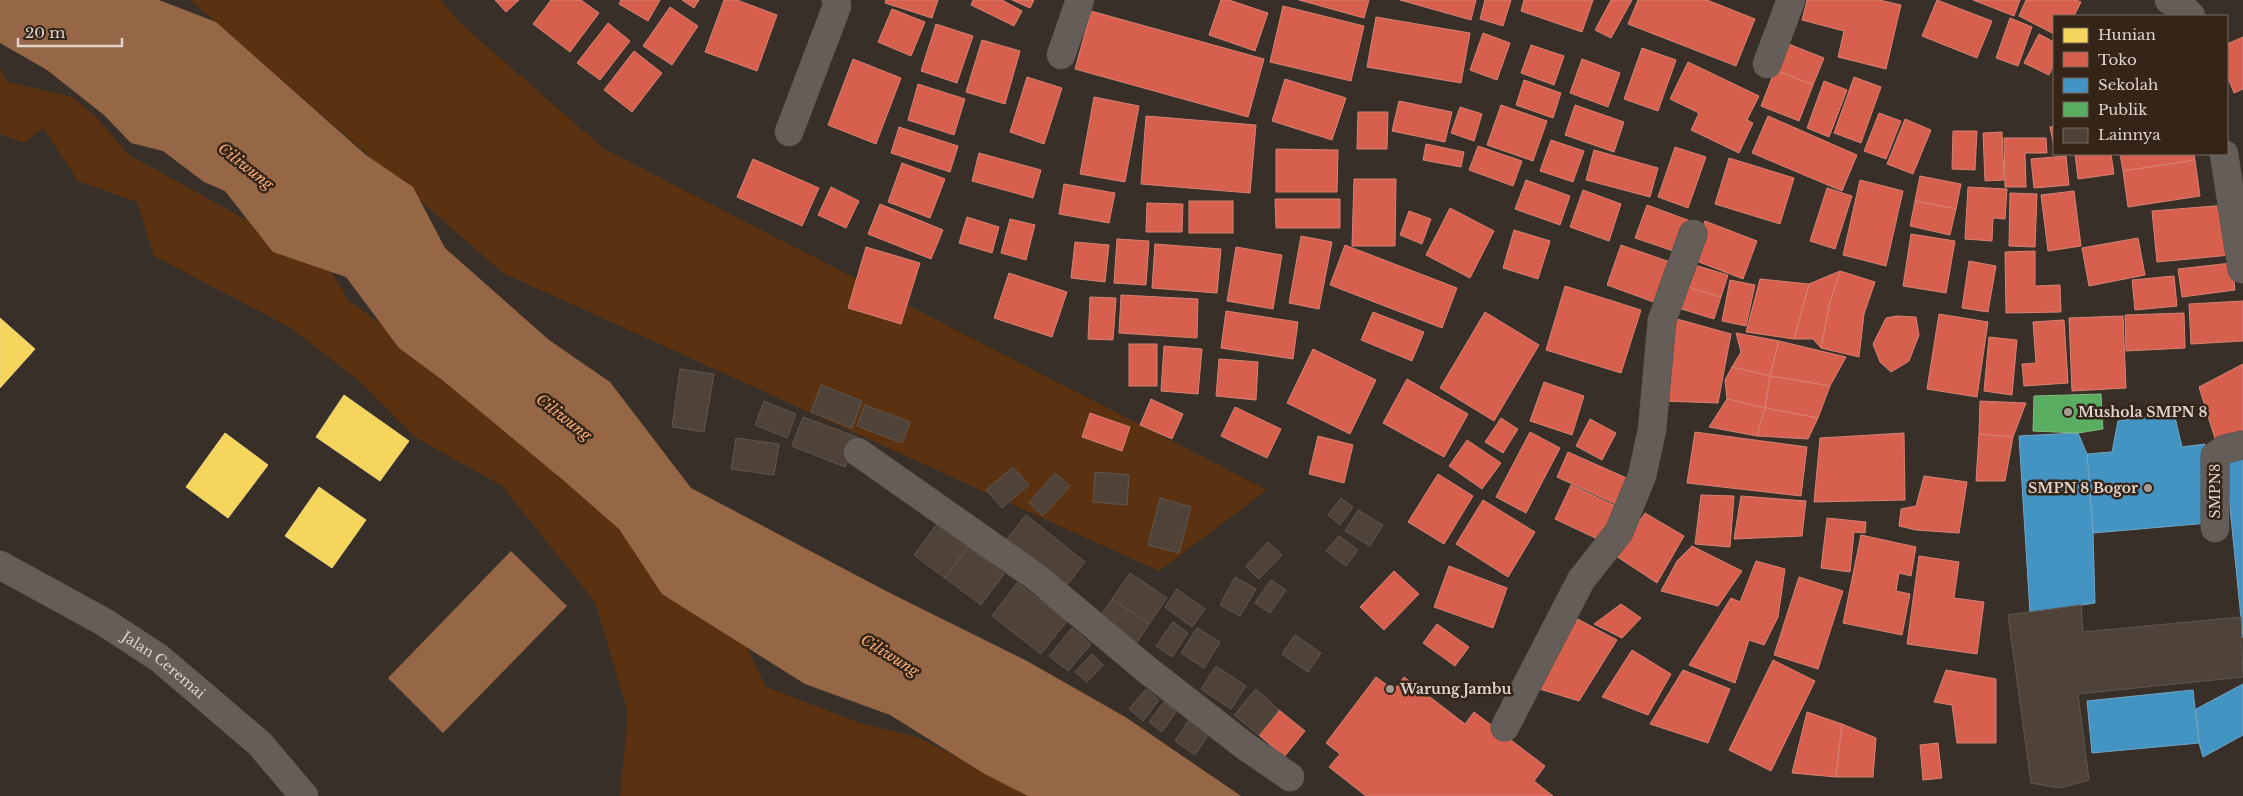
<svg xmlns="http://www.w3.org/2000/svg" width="2243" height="796" viewBox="0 0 2243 796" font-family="'Libre Baskerville',serif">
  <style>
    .green { fill: #5a3211 }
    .water { fill: #956746 }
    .homes { fill: #f6d55c; stroke: #efd47d }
    .shops { fill: #d6604d; stroke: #d88273 }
    .schools { fill: #4393c3; stroke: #72a6c5 }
    .public { fill: #5aae61; stroke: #82b981 }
    .building { fill: #4f4238; stroke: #605751 }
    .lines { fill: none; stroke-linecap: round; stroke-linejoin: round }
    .minor-casing { stroke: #544d47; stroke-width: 29 }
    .minor { stroke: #645d58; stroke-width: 28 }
    .poi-dot { fill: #a49a92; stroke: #352418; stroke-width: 2 }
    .labels { text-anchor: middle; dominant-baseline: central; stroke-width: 5; stroke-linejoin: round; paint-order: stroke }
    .poi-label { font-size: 14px; font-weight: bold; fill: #ded3cb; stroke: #352418; text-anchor: start }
    .street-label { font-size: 14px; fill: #ded3cb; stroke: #352418 }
    .water-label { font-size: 15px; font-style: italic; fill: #f6ac77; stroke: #352418 }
  </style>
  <rect width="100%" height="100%" fill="#382f28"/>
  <g class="green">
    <polygon points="190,0 440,0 461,24 604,149 1267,490 1159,571 503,273"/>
    <polygon points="0,69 8,82 72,97 95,116 129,155 326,264 349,301 453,375 739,632 766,687 860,723 917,737 987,772 1044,796 620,796 628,713 595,602 502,486 415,437 359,381 291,328 154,256 137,202 78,181 43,128 24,143 0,134"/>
  </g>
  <g class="water">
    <polygon points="0,0 159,0 216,22 366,155 413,187 445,248 549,340 610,382 691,488 888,592 1027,661 1127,718 1241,796 1028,796 983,773 890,715 805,684 662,594 619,529 563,480 441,379 399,348 346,277 273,252 225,191 204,182 163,151 131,143 104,115 47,70 0,43"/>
    <polygon points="511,551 567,606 443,733 388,678"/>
  </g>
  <g class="homes">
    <polygon points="0,318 35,349 0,388"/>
    <polygon points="344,395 409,441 380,481 316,437"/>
    <polygon points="225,433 268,465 228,518 186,487"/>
    <polygon points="319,487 366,520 332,568 285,536"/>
  </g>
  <g class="shops">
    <polygon points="495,0 519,0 506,12"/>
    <polygon points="551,0 581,0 599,13 570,52 533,24"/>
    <polygon points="621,0 660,0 648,21 619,4"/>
    <polygon points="682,0 699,0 694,8"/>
    <polygon points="724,0 737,0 777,15 757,71 705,52"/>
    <polygon points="886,0 938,0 932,18 885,3"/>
    <polygon points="973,0 1002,0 1022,11 1014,26 971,5"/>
    <polygon points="1012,0 1034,0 1030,8"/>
    <polygon points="1221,0 1229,0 1268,13 1255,51 1209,35"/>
    <polygon points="1299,0 1369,0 1364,18"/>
    <polygon points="1400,0 1476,0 1471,20"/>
    <polygon points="1485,0 1511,0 1503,26 1480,19"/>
    <polygon points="1524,0 1593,0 1582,32 1521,11"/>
    <polygon points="1611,0 1632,0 1611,38 1595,30"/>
    <polygon points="1638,0 1707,0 1755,19 1736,66 1628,24"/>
    <polygon points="1807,0 1879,0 1901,5 1886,69 1838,57 1844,31 1802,20"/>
    <polygon points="1937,0 1992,21 1977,58 1922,36"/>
    <polygon points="1973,0 2020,0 2014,16"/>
    <polygon points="2026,0 2076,0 2081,2 2074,16 2054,16 2054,34 2019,16"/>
    <polygon points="1283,6 1364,26 1351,81 1270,62"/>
    <polygon points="670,7 698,26 672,65 643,46"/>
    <polygon points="892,9 925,22 911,56 878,42"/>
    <polygon points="1091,11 1264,59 1248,117 1075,69"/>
    <polygon points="1376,17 1470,33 1461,83 1367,67"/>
    <polygon points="2010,18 2032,27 2018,66 1996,58"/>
    <polygon points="608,23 630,41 600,80 577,63"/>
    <polygon points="936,24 973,36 957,83 921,71"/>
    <polygon points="1483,33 1510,43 1497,80 1470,70"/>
    <polygon points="2039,34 2054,42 2054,64 2049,75 2024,63"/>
    <polygon points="2243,37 2243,89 2234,93 2227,75 2227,44"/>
    <polygon points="982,40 1020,51 1005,104 966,92"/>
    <polygon points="1786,43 1824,58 1813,85 1775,70"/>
    <polygon points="1531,45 1564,56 1554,85 1521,73"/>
    <polygon points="1642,48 1676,60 1658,111 1624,99"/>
    <polygon points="634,51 662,73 632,112 604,90"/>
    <polygon points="853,59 901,78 876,144 828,125"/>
    <polygon points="1582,59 1620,73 1608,107 1570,93"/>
    <polygon points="1688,62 1759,96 1747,120 1753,123 1739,153 1691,130 1699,113 1670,99"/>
    <polygon points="1775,70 1813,85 1799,121 1761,106"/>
    <polygon points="1027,77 1062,88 1044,144 1010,132"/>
    <polygon points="1854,77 1881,87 1861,143 1834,133"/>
    <polygon points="1285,79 1346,98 1332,140 1272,121"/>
    <polygon points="1524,80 1561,93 1553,118 1516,105"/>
    <polygon points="1824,81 1847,90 1829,137 1807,128"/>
    <polygon points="918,84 965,99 954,135 908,120"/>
    <polygon points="1094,97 1139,106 1125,182 1080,174"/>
    <polygon points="1399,101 1452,112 1445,142 1392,131"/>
    <polygon points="1501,105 1547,121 1533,161 1487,145"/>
    <polygon points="1575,105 1624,122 1614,152 1565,135"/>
    <polygon points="1460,107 1482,114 1474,141 1451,133"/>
    <polygon points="1358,112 1388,112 1387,149 1357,149"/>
    <polygon points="1879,113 1901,121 1886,159 1864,151"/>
    <polygon points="1146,116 1256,125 1250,193 1141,184"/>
    <polygon points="1768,116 1857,155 1842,191 1752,153"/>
    <polygon points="1905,119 1931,130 1913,174 1887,164"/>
    <polygon points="2054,126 2054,147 2050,127"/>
    <polygon points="899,127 958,146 950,172 891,153"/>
    <polygon points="1953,131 1977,131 1975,170 1952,169"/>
    <polygon points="2002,132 2004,180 1985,181 1983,133"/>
    <polygon points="2004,138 2046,138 2047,153 2025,153 2026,187 2005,187"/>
    <polygon points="1551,140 1584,151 1573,182 1540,171"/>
    <polygon points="1426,144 1464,152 1461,167 1423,160"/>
    <polygon points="1478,146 1522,161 1513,186 1469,170"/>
    <polygon points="1675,147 1706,157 1688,208 1658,197"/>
    <polygon points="1276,149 1338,150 1337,192 1276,192"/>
    <polygon points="1594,150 1658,168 1650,197 1586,180"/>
    <polygon points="979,153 1041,170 1033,198 972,181"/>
    <polygon points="2075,154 2111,154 2114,174 2078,179"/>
    <polygon points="2120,154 2194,154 2195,160 2123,171"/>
    <polygon points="2066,156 2069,185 2034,188 2031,159"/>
    <polygon points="1729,158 1794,178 1780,224 1715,204"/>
    <polygon points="753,159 819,188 802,226 737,197"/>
    <polygon points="2195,160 2200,196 2128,207 2123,171"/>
    <polygon points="902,163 945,179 930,218 888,202"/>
    <polygon points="1920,176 1961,184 1956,209 1915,201"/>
    <polygon points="1354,179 1396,179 1395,246 1352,246"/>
    <polygon points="1526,180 1570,196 1560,225 1515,209"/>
    <polygon points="1860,180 1903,191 1886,266 1843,255"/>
    <polygon points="1064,184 1115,193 1109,223 1059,214"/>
    <polygon points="831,187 859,201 846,228 818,215"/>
    <polygon points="1968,187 2007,189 2005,219 1993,218 1992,241 1965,239"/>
    <polygon points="1827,188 1852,196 1835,249 1810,241"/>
    <polygon points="1583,190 1621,204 1609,241 1570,227"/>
    <polygon points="2074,191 2081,246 2048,251 2041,195"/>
    <polygon points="2010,193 2037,194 2035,247 2009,246"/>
    <polygon points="1275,199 1340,199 1340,228 1276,228"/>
    <rect x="1189" y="201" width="44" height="32"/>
    <polygon points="1915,201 1956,209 1950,235 1910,226"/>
    <polygon points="1147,203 1183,204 1182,232 1146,232"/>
    <polygon points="880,204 943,230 931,259 868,234"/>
    <polygon points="1647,205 1693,222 1682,254 1635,238"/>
    <polygon points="2227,205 2231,255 2157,262 2152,211"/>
    <polygon points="1450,208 1494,231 1470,278 1426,255"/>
    <polygon points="1409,211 1431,219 1422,244 1400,235"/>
    <polygon points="967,217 999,227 992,253 959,243"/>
    <polygon points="1010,219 1035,225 1026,260 1001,253"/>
    <polygon points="1705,221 1757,241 1743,279 1691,259"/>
    <polygon points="1514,230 1550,241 1538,279 1503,268"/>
    <polygon points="1911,234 1955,241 1946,293 1903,286"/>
    <polygon points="1301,236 1332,242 1319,309 1289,303"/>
    <polygon points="2138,238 2145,275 2089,286 2082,248"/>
    <polygon points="1117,239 1149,241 1146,285 1114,283"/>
    <polygon points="1075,242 1109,245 1105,282 1071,278"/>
    <polygon points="1155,244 1221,249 1217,293 1152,288"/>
    <polygon points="1345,245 1457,288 1442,328 1330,285"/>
    <polygon points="1621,245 1673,263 1659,304 1607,285"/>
    <polygon points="866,247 920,263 901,324 848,308"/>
    <polygon points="1236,247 1282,255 1273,309 1227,301"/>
    <polygon points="2035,251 2035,286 2060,285 2061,312 2006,313 2005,252"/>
    <polygon points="1969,261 1996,266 1988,312 1962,308"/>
    <polygon points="1688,263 1728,275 1721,297 1681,285"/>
    <polygon points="2232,263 2235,290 2182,297 2178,269"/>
    <polygon points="1840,271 1830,302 1821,348 1813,339 1794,339 1809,284"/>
    <polygon points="1840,271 1875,282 1864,314 1859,357 1821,348 1830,302"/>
    <polygon points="1009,273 1067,292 1052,337 994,318"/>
    <polygon points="2174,276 2177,306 2135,310 2132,280"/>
    <polygon points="1760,279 1809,284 1794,339 1746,332"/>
    <polygon points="1730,280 1755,285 1746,326 1722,321"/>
    <polygon points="1681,285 1721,297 1714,319 1675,307"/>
    <polygon points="1565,286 1641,310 1621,373 1546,350"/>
    <polygon points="1121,295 1198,299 1197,338 1119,333"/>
    <polygon points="1090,297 1116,298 1113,340 1088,339"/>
    <polygon points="2243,301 2243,341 2191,344 2189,304"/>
    <polygon points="1226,311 1298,322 1293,359 1221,348"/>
    <polygon points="1373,312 1424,332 1412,361 1361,340"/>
    <polygon points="1485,312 1539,345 1494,421 1440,388"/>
    <polygon points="2184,313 2185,348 2126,351 2125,315"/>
    <polygon points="1939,314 1988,322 1977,397 1927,389"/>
    <polygon points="1897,316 1916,317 1919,335 1909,361 1891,372 1880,362 1873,344 1886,318"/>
    <polygon points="2123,316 2126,388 2072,391 2069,318"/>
    <polygon points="1670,317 1731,334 1718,403 1661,401"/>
    <polygon points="2064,320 2068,383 2024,386 2022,364 2036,363 2033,322"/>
    <polygon points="1736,333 1779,341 1770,376 1732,367 1741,352"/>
    <polygon points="1989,337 2017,340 2012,395 1984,391"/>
    <polygon points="1779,341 1846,357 1830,386 1770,376"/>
    <rect x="1129" y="344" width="28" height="42"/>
    <polygon points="1164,346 1202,349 1198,394 1161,391"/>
    <polygon points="1313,349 1376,380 1350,434 1287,403"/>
    <polygon points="1219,359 1258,362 1256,400 1216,396"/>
    <polygon points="2243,364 2243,432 2217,445 2199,387"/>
    <polygon points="1732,367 1770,376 1765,408 1727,399 1725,380"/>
    <polygon points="1770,376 1830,386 1818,418 1765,408"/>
    <polygon points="1407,379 1468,414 1444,457 1383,423"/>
    <polygon points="1544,382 1584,396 1572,435 1530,421"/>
    <polygon points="1151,399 1183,414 1172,439 1140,425"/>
    <polygon points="1727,399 1765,408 1757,436 1709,427"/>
    <polygon points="1980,401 2026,403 2013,437 1979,434"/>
    <polygon points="1235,407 1281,429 1267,458 1221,436"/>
    <polygon points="1765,408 1818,418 1808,439 1757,436"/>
    <polygon points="1090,413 1130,427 1122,451 1082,437"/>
    <polygon points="1501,418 1518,429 1503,453 1485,442"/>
    <polygon points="1590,419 1616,433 1602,460 1576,446"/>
    <polygon points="1530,432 1560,448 1526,513 1496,497"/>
    <polygon points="1695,432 1807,447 1801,496 1687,483"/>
    <polygon points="1904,433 1905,500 1814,502 1820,438"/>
    <polygon points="1979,434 2013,437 2005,481 1976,481"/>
    <polygon points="1318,436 1353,445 1344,483 1309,474"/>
    <polygon points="1467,440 1501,463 1482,489 1449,466"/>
    <polygon points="1568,452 1631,480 1620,506 1557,477"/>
    <polygon points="1438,474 1473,496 1444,544 1408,522"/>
    <polygon points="1924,476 1967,482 1959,533 1916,530 1899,526 1901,509 1916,506"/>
    <polygon points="1571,485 1620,508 1604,542 1555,519"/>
    <polygon points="1701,495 1734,496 1730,547 1695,544"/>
    <polygon points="1741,496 1806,501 1802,536 1734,539"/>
    <polygon points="1483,500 1535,532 1508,577 1456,544"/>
    <polygon points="1645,513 1684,536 1657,583 1616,556"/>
    <polygon points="1827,518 1866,522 1865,533 1854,532 1850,572 1821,568"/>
    <polygon points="1861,535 1916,547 1911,576 1899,573 1896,591 1910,594 1902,635 1843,623"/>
    <polygon points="1692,546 1742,571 1718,606 1661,591 1677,561"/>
    <polygon points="1919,556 1959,562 1954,598 1984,602 1977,654 1907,644"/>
    <polygon points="1756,561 1785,569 1778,617 1764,645 1749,640 1735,683 1689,665 1731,598 1740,602"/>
    <polygon points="1449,566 1507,588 1493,628 1434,607"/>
    <polygon points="1394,571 1419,594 1384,630 1360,607"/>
    <polygon points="1799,577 1843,591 1818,669 1774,655"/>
    <polygon points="1621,604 1641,618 1622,638 1594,624"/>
    <polygon points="1572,616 1617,640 1579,701 1533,687"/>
    <polygon points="1437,624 1469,647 1455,666 1423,643"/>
    <polygon points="1632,650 1671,674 1648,715 1602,697"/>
    <polygon points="1773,660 1815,681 1771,771 1729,750"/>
    <polygon points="1683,670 1730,689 1708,743 1650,724"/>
    <polygon points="1946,670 1996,679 1996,743 1957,743 1952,705 1934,702"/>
    <polygon points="1376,677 1394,690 1404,677 1465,724 1474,712 1545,766 1534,781 1553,796 1366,796 1329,767 1340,754 1326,743"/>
    <polygon points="1279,710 1305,731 1284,757 1259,735"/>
    <polygon points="1807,712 1842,724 1836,777 1792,773"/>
    <polygon points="1842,724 1876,738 1873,777 1836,777"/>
    <polygon points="1938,743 1942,778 1923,780 1920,745"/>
  </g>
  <g class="schools">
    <polygon points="2174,413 2182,447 2205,444 2209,523 2093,533 2087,454 2112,452 2118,421"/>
    <polygon points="2078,433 2087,454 2093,533 2095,603 2030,613 2019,436"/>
    <polygon points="2243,455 2243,638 2225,457"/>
    <polygon points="2243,684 2243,735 2203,757 2199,743 2196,709"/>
    <polygon points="2193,690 2199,743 2092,753 2087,701"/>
  </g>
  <polygon class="public" points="2101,394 2103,429 2078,433 2033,431 2034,396"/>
  <g class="building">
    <polygon points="680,369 714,374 704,432 672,427"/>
    <polygon points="821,385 862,401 852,428 811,412"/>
    <polygon points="764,401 796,414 787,438 755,425"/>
    <polygon points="865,405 910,422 902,443 857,426"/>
    <polygon points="803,417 857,437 845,467 792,446"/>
    <polygon points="736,438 779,444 774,475 731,469"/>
    <polygon points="1013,467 1029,485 1002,508 986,490"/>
    <polygon points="1095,472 1129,475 1127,505 1093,502"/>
    <polygon points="1055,473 1070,486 1043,516 1029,503"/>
    <polygon points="1160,498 1191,507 1179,553 1148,545"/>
    <polygon points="1341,498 1353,507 1340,525 1328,515"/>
    <polygon points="1358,510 1383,525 1370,546 1345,531"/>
    <polygon points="1026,515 1085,562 1066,586 1006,540"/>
    <polygon points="937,524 968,547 945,578 914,555"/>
    <polygon points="1339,536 1358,550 1346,566 1326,551"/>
    <polygon points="1268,542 1282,555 1259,579 1246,566"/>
    <polygon points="968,547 1004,574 981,605 945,578"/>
    <polygon points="1130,573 1167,598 1149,624 1112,599"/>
    <polygon points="1235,577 1256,589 1240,616 1220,605"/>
    <polygon points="1271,580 1286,590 1270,613 1255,603"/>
    <polygon points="1017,583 1067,621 1041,654 992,616"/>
    <polygon points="1177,589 1205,609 1192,627 1165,607"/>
    <polygon points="1112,599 1149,624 1134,647 1097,621"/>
    <polygon points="2081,605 2083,632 2241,617 2243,677 2078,694 2089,780 2060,788 2031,783 2008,615"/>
    <polygon points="1173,622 1188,633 1172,657 1156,646"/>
    <polygon points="1072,628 1091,644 1068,671 1049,656"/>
    <polygon points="1197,628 1220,642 1204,668 1181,653"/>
    <polygon points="1295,635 1321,653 1308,672 1282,654"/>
    <polygon points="1092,654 1103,665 1087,682 1075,672"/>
    <polygon points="1216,666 1246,686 1231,709 1201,689"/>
    <polygon points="1146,689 1159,700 1143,721 1129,709"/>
    <polygon points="1256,689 1279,710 1259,735 1234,715"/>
    <polygon points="1164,702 1176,712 1162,732 1149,722"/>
    <polygon points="1192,715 1212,729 1195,755 1175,741"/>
  </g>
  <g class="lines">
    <defs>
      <g id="minor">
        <polyline points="2169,0 2181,6 2191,16"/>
        <polyline points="1061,55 1080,0"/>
        <polyline points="1767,64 1791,0"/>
        <polyline points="789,132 837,6 836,0"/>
        <polyline points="2224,154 2242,269"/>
        <polyline points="858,452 1036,577 1146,669 1245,746 1290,777"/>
        <polyline points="2215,528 2215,456 2225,449 2243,445"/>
        <path id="s1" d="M0,565L104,622L159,658L259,743L304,796"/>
        <polyline points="1505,727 1581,580 1619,532 1642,476 1652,430 1662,320 1693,234"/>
      </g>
    </defs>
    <use href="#minor" class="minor-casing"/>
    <use href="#minor" class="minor"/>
  </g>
  <g class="poi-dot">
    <circle cx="2068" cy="412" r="5"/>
    <circle cx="2148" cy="488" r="5"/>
    <circle cx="1390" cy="689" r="5"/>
  </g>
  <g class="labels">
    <g class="poi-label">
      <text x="2078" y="412">Mushola SMPN 8</text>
      <text x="2138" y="488" text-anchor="end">SMPN 8 Bogor</text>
      <text x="1400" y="689">Warung Jambu</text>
    </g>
    <g class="street-label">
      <text transform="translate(2215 491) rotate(-90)">SMPN8</text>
      <text stroke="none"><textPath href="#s1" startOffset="192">Jalan Ceremai</textPath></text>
    </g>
    <g class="water-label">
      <text transform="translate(246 166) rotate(38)">Ciliwung</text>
      <text transform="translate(564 417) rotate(38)">Ciliwung</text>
      <text transform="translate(890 655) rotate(32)">Ciliwung</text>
    </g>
  </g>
  <rect x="2053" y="15" width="175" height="140" fill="#352418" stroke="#796a60"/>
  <rect x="2063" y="28" width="25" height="15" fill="#f6d55c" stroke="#796a60"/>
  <text x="2098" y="40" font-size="15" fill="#ded3cb">Hunian</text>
  <rect x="2063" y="52" width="25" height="15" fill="#d6604d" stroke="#796a60"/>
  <text x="2098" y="65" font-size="15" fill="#ded3cb">Toko</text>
  <rect x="2063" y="78" width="25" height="15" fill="#4393c3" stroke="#796a60"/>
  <text x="2098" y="90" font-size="15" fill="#ded3cb">Sekolah</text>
  <rect x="2063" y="102" width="25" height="15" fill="#5aae61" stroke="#796a60"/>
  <text x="2098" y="115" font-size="15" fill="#ded3cb">Publik</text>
  <rect x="2063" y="128" width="25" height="15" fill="#4f4238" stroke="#796a60"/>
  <text x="2098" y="140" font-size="15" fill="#ded3cb">Lainnya</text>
  <path d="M18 38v8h104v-8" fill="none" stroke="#ded3cb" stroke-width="2.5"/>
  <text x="25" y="38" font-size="15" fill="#ded3cb" stroke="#352418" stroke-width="4" paint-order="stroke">20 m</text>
</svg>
